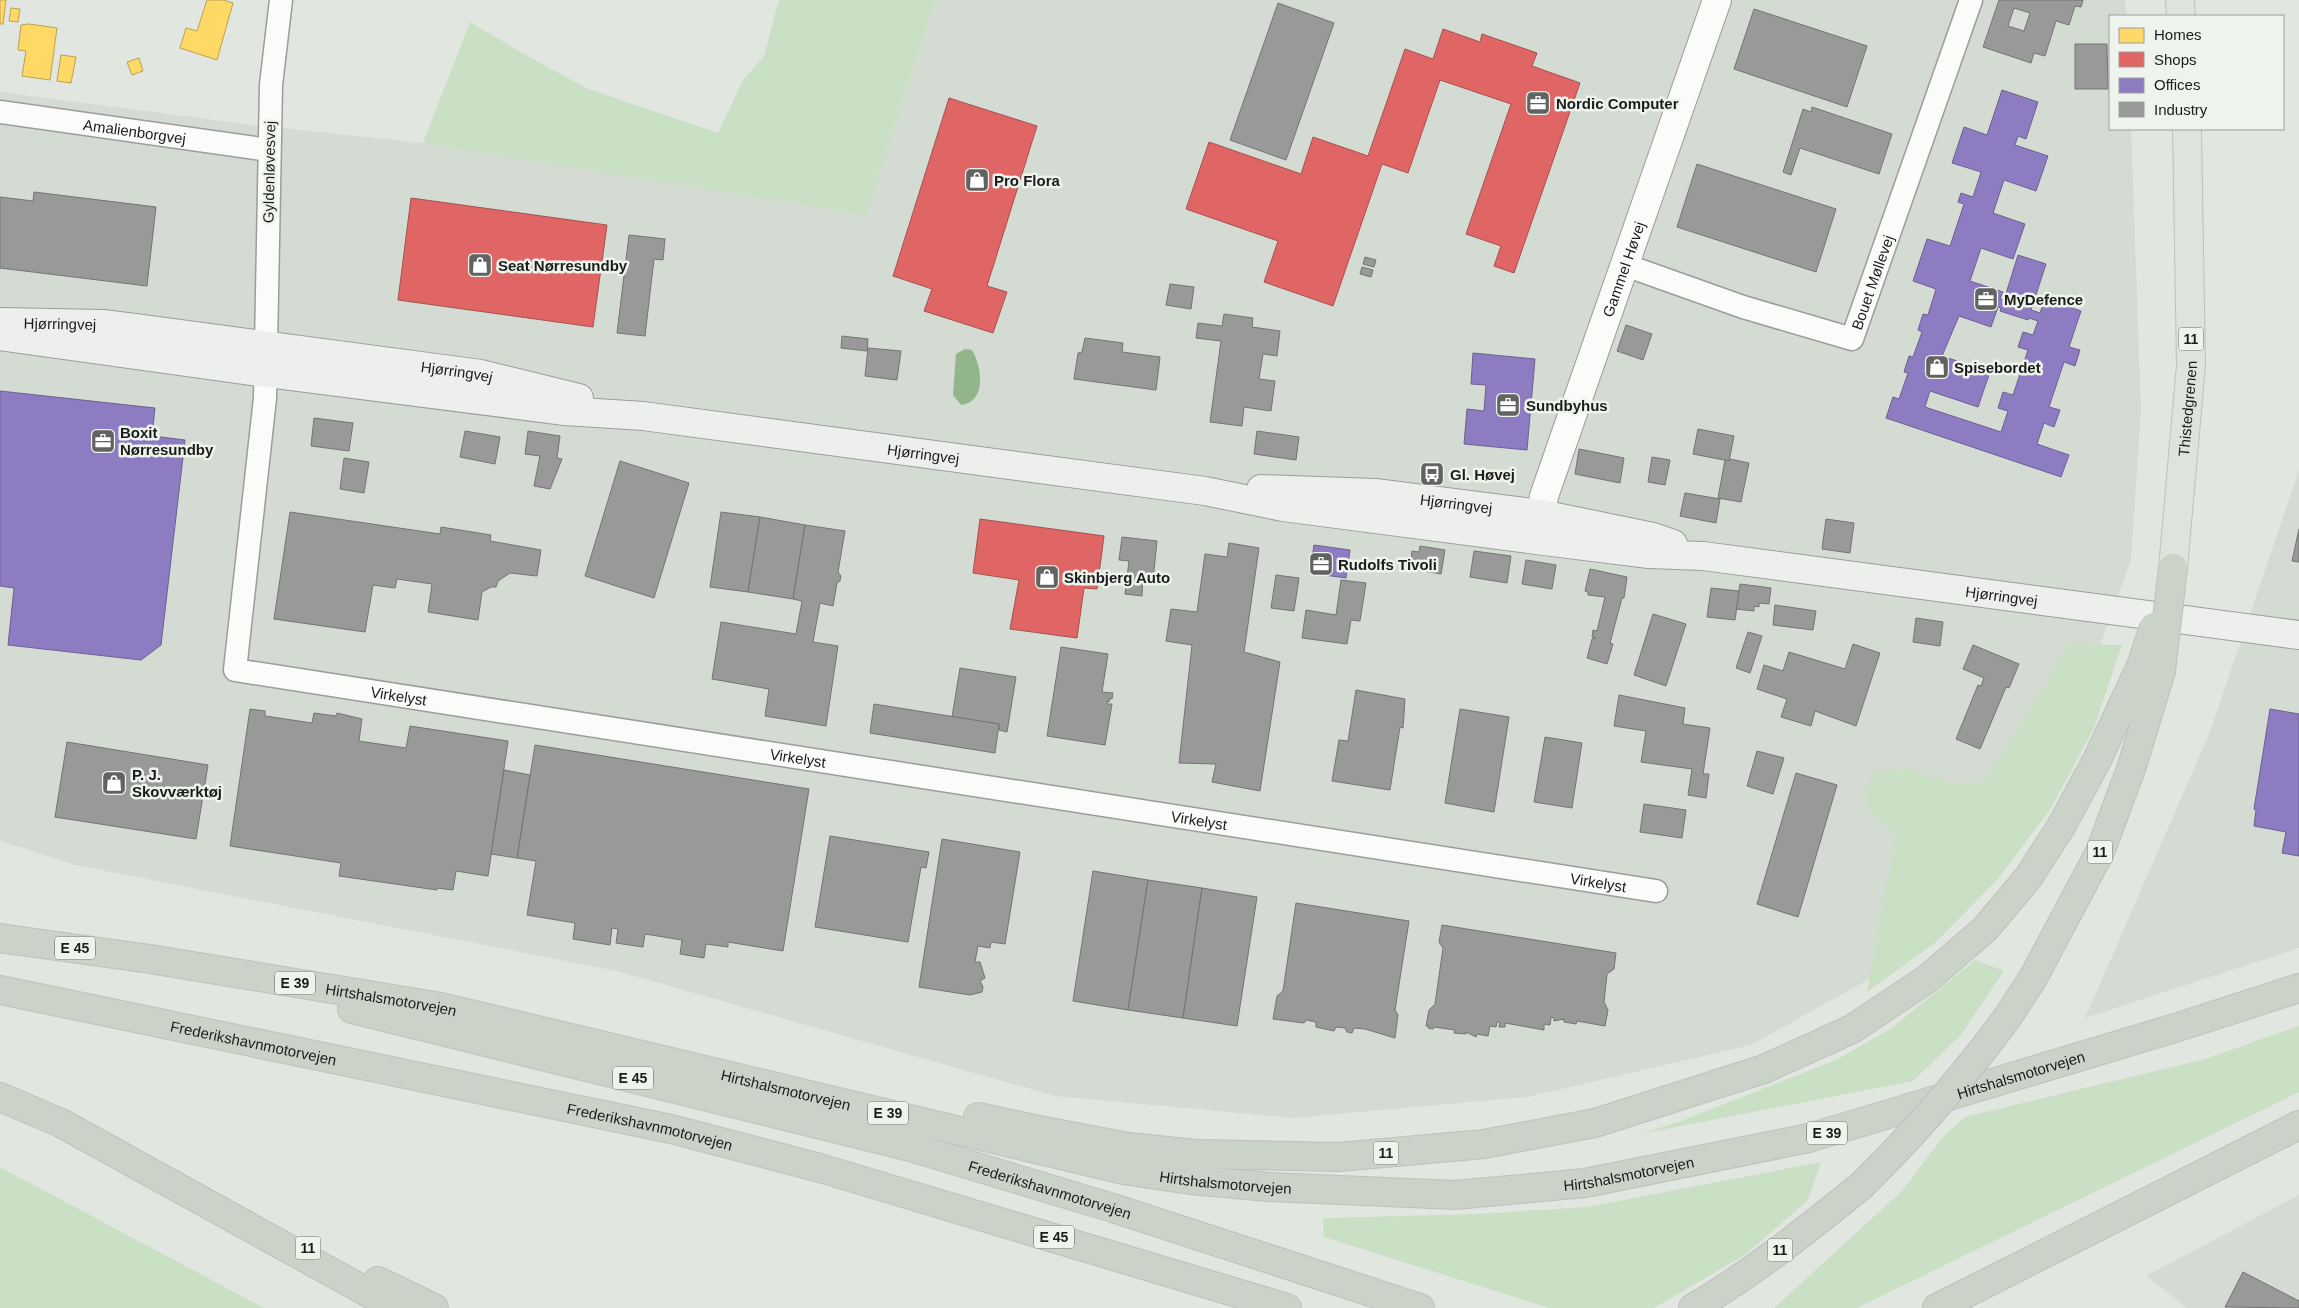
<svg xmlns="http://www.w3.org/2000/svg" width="2299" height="1308" viewBox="0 0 2299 1308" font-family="Helvetica,sans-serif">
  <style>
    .built { fill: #d3dbd2 }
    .green { fill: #c9e0c4 }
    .water { fill: #93b58c }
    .homes { fill: #ffd966; stroke: #bba14f }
    .shops { fill: #e06666; stroke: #a5504f }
    .offices { fill: #8e7cc3; stroke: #6c6090; fill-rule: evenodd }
    .industry { fill: #999; stroke: #737473; fill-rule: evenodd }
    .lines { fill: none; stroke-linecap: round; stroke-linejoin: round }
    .minor-casing { stroke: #9a9d9a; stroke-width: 25 }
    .tertiary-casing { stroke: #9a9d9a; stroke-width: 30 }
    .secondary-casing { stroke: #9a9d9a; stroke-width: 30 }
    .primary-casing { stroke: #bec0be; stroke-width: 30 }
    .motorway-casing { stroke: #bec0be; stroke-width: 30 }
    .minor { stroke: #fbfbfa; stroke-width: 22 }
    .tertiary { stroke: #fbfbfa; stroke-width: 28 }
    .secondary { stroke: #ecefec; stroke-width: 28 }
    .primary { stroke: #dee3dd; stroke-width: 28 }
    .motorway { stroke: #cbd3c9; stroke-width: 28 }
    .motorway-bridge-casing { stroke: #bec0be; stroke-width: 30; stroke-linecap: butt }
    .motorway-bridge { stroke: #cbd3c9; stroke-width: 28 }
    .labels { text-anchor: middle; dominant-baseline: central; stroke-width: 5; stroke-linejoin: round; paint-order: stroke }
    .shield { fill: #eef4ed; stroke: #5a5e59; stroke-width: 1 }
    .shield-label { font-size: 14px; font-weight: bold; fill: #1b1d1a }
    .poi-label { font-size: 15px; font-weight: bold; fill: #1b1d1a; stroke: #eef4ed; text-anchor: start }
    .street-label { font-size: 15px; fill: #1b1d1a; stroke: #eef4ed }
  </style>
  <rect width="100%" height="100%" fill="#e2e6e1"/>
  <g class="built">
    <polygon points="935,0 2125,0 2126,16 2110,16 2110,129 2131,129 2141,410 2131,560 2086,685 1882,972 1751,1045 1527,1097 1293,1118 1055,1096 617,971 75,865 0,841 0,92 245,124 423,143 866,215"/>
    <polygon points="2299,470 2299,948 2085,1018 2210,732"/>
    <polygon points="2299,1195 2299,1308 2187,1308 2146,1276"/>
  </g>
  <g class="green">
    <polygon points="779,0 935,0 866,215 423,143 470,22 522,53 586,88 718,133 743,80 764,56"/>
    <polygon points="2068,644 2122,645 2094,728 2051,808 1997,880 1936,942 1867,992 1896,834 1864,804 1872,773 1908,768 1956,785 1985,781 2045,686"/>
    <polygon points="1975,960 2004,971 1960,1036 1913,1081 1640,1134 1681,1121 1836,1060 1892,1028"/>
    <polygon points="2299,1026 2299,1092 1857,1308 1774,1308 1902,1191 1942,1138 1965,1117 2205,1059"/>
    <polygon points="1821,1162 1808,1200 1746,1254 1654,1308 1549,1308 1324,1237 1323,1218 1479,1214 1587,1207"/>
    <polygon points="0,1167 264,1308 0,1308"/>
  </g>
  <path class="water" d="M965,349L972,350C982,367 987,402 961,405L953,395L956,354Z"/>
  <g class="homes">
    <polygon points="0,0 6,0 3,24 0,24"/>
    <polygon points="207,0 223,0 233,3 217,60 180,48 186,28 197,31"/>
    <polygon points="11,8 20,9 18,22 9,21"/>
    <polygon points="29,24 57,28 50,80 22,76 26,51 18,50 21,25"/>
    <polygon points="61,55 76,57 71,83 57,81"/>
    <polygon points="139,58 143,71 132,75 127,62"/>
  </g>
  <g class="shops">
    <polygon points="1443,29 1480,42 1482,34 1537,53 1532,66 1580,83 1514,273 1494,266 1501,246 1466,234 1511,104 1440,80 1408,173 1382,164 1333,306 1264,282 1278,241 1186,209 1209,142 1301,174 1313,137 1368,156 1405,49 1433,59"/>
    <polygon points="949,98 1037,126 987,286 1007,292 993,333 924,311 932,289 893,276"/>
    <polygon points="411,198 607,225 593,327 398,300"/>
    <polygon points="980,519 1104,536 1097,589 1084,588 1077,638 1010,629 1019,580 973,573"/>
  </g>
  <g class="offices">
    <path d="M2002,90L2038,102L2026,139L2018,136L2015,145L2048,156L2036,191L2004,180L1993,213L2025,224L2013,259L1981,248L1970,281L2003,292L2000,299L2004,300L2018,255L2046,264L2031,310L2040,313L2045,299L2081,311L2069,347L2080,350L2075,366L2064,362L2049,407L2060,410L2054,427L2044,423L2037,444L2069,455L2061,477L1886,418L1893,397L1899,399L1908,373L1904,372L1909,356L1913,357L1922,332L1918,330L1923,314L1928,315L1936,289L1913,281L1927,239L1950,246L1964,204L1958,202L1961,193L1973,197L1981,172L1952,163L1964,127L1987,135ZM1998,307L2001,308L2000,311L2028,320L2029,318L2038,321L2033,335L2023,332L2018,347L2028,350L2013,395L2003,392L1998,408L2008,411L2001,432L1925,407L1930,391L1978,407L1990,372L1942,356L1959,316L1991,327Z"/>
    <polygon points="1473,353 1535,359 1527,450 1464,444 1467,409 1484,411 1486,385 1471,384"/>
    <polygon points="0,391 155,408 152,436 185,440 161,645 141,660 8,645 14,588 0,586"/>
    <polygon points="1314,545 1350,550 1346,578 1310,573"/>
    <polygon points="2270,709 2299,714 2299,856 2282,853 2286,832 2254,826 2256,810 2254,809"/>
  </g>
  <g class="industry">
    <path d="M1999,0H2083L2081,7L2075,6L2069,25L2056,21L2045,56L2034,53L2031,63L1983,47ZM2014,8L2030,13L2024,31L2008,26Z"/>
    <polygon points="1278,3 1334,23 1286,160 1230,140"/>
    <polygon points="1754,9 1867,46 1847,107 1734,69"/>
    <polygon points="2075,44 2107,44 2108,89 2075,89"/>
    <polygon points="1812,107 1892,134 1879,174 1800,148 1791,175 1783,172 1803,109 1811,112"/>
    <polygon points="1697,164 1836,209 1816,272 1677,227"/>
    <polygon points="34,192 156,207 147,286 0,268 0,197 33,201"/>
    <polygon points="629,235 665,239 663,260 654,259 645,336 617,333"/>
    <polygon points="1365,257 1376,260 1374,267 1363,264"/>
    <polygon points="1362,267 1373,270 1371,277 1360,274"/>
    <polygon points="1170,284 1194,287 1191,309 1166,305"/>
    <polygon points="1224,314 1253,318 1252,327 1280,331 1277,356 1263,354 1259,379 1275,381 1271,411 1244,407 1242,426 1210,422 1221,341 1196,338 1198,323 1222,326"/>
    <polygon points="1626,325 1652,334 1643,360 1617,351"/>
    <polygon points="842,336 868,339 867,351 841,348"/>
    <polygon points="1085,338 1123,343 1122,352 1160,357 1156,390 1074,379 1078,353 1082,352"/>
    <polygon points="868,348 901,351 897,380 865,376"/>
    <polygon points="314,418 353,423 349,451 311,446"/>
    <polygon points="1698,429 1734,436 1729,461 1693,454"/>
    <polygon points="465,431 500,437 495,464 460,457"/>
    <polygon points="528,431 560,436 557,458 562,459 550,489 534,486 540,456 525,454"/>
    <polygon points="1257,431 1299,437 1296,460 1254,454"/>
    <polygon points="1579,449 1624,458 1620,483 1575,474"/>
    <polygon points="1652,457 1670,460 1665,485 1648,482"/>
    <polygon points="344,458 369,462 364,493 340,489"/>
    <polygon points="1730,459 1749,463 1741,502 1718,498 1725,460 1729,461"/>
    <polygon points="620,461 689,483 654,598 585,576"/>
    <polygon points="1685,493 1720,499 1716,523 1680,516"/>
    <polygon points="290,512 440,534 441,527 491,535 490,541 541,550 537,576 510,573 498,581 496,587 491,587 482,592 478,620 428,612 432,584 397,579 395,588 373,585 365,632 274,619"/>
    <polygon points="721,512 760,517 748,592 710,587"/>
    <polygon points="760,517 805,525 793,599 748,592"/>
    <polygon points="1826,519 1854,523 1850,553 1822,549"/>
    <polygon points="805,525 845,531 838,572 841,576 840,581 837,583 833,606 820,603 813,642 838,646 826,726 765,716 769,689 712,679 721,622 796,634 802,601 793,599"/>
    <polygon points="2299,529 2299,562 2292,561"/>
    <polygon points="1122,537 1157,541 1153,580 1143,578 1142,596 1125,594 1129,561 1119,560"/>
    <polygon points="1229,543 1259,548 1244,652 1280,662 1260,791 1212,782 1216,764 1179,763 1192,645 1166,641 1171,609 1197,612 1205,554 1227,557"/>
    <polygon points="1420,546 1445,550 1441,574 1410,569 1412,551 1419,552"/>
    <polygon points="1474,551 1511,556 1507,583 1470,577"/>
    <polygon points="1526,560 1556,565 1552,589 1522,584"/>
    <polygon points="1590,569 1627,577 1624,598 1622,598 1610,643 1613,644 1607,664 1587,658 1592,639 1596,638 1592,637 1593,630 1597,631 1605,597 1588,595 1588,592 1585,591"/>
    <polygon points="1276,575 1299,578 1294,611 1271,608"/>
    <polygon points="1341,580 1366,583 1360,621 1351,620 1347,644 1302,638 1306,610 1336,615"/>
    <polygon points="1740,584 1771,588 1769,604 1759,603 1759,607 1754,606 1754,611 1736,609"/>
    <polygon points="1711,588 1739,591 1735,620 1707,617"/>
    <polygon points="1775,605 1816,611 1813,630 1773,625"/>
    <polygon points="1653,614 1686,624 1666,686 1634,675"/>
    <polygon points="1916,618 1943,622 1940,646 1913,642"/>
    <polygon points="1748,632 1762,636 1750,673 1736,668"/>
    <polygon points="1853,644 1880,653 1856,726 1815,711 1811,726 1781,717 1787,699 1757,689 1764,665 1783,671 1789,652 1845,669"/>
    <polygon points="1973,645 2019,664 2009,688 2006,687 1980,749 1956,739 1978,685 1981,686 1984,678 1963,669"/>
    <polygon points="1061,647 1108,654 1102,692 1113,693 1112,699 1110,698 1109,702 1107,701 1107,704 1112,704 1105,745 1047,736"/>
    <polygon points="960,668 1016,677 1007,732 999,730 999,724 952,717"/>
    <polygon points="1356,690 1405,699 1403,728 1400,727 1390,790 1332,781 1339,740 1348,741"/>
    <polygon points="1619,695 1685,708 1683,724 1710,728 1703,774 1709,774 1706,798 1688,795 1692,769 1641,762 1646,731 1614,726"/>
    <polygon points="874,704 999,724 995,753 870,733"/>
    <polygon points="250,709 265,711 265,716 312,723 314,713 336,716 337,713 362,719 359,741 406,748 410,726 508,741 488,876 456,871 453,890 437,888 437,890 339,876 341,863 230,846"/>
    <polygon points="1460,709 1509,717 1494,812 1445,803"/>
    <polygon points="1545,737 1582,743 1572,808 1534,802"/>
    <polygon points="67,742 208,765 196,839 55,817"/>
    <polygon points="535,745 809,789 783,951 728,942 728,947 706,944 704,958 680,954 682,940 645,934 643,947 616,943 618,929 612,928 610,945 573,939 575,923 527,915 536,861 517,858"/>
    <polygon points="1757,751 1784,758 1773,794 1747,786"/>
    <polygon points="504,770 530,775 517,858 491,854"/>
    <polygon points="1796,773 1837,785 1798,917 1757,904"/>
    <polygon points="1644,804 1686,810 1682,838 1640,832"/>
    <polygon points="830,836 929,852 926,868 921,867 908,942 815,927"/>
    <polygon points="942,839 1020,852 1005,944 991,942 990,948 978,946 975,962 980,962 985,978 980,981 983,987 982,992 970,995 919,987"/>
    <polygon points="1093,871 1148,880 1128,1010 1073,1001"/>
    <polygon points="1148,880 1202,888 1183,1018 1128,1010"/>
    <polygon points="1202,888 1257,897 1237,1026 1183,1018"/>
    <polygon points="1296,903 1409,921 1395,1010 1398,1015 1395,1038 1365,1029 1354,1028 1352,1033 1347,1032 1345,1028 1336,1027 1334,1031 1316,1027 1316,1022 1306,1020 1304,1023 1273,1019 1277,996 1283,991"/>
    <polygon points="1442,925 1616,953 1614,969 1607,974 1604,1002 1608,1010 1605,1026 1577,1021 1576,1024 1564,1022 1564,1019 1554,1021 1554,1018 1551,1017 1550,1025 1544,1024 1544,1030 1505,1023 1505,1027 1499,1027 1500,1022 1497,1022 1496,1027 1490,1026 1488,1036 1477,1034 1476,1037 1466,1032 1466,1034 1454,1033 1455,1030 1434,1027 1433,1029 1428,1028 1429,1026 1426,1026 1429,1010 1435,1004 1443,948 1439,942"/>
    <polygon points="2243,1272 2299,1301 2299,1308 2225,1307"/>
  </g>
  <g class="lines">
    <defs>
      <g id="minor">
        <path id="s1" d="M281,0L271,85L265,398L235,670L1656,891"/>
        <path id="s2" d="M0,112L269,150"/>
        <path id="s3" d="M1625,265L1743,307L1852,339L1971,0"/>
      </g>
      <g id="tertiary">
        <path id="s4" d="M1537,536L1544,496L1717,0"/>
      </g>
      <g id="secondary">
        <path id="s5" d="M1,322L103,324L142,329L481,374L579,398"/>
        <path id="s6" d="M0,336L266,373L565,411L643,416L1205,491L1283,507L1536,540L1649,554L1703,556L2299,635"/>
        <path id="s7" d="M1261,489L1375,493L1541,514L1653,537L1673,544"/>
      </g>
      <g id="primary">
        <polyline points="2180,0 2181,16"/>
        <path id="s8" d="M2173,568L2191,365L2187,129"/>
      </g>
      <g id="motorway">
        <path id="s9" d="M0,938L150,959L441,1007L1123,1170L1190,1180L1269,1187L1455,1195L1585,1183L1809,1138L2175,1028L2299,988"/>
        <path id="s10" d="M0,990L671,1129L820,1168L1287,1308"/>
        <path id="s11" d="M352,1009L910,1147L1113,1208L1420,1308"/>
        <polyline points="2007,1018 2033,978 2100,852 2132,766 2161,671"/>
        <polyline points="0,1097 61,1123 396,1308"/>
        <polyline points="978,1117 1039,1130 1128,1147 1196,1154 1339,1157 1484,1144 1595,1123 1764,1069 1852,1029 1927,979 1985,929 2028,878 2062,825 2097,760 2141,666"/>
        <polyline points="378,1281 434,1308"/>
        <path d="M1693,1308C1753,1273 1808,1229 1862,1185"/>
        <polyline points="1937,1308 2299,1125"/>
      </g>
    </defs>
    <use href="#minor" class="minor-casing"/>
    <use href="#tertiary" class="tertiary-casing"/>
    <use href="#secondary" class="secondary-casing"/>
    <use href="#primary" class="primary-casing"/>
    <use href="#motorway" class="motorway-casing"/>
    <use href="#minor" class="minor"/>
    <use href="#tertiary" class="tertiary"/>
    <use href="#secondary" class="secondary"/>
    <use href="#primary" class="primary"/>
    <use href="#motorway" class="motorway"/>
    <defs>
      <g id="motorway-bridge">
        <polyline points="2141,666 2154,627"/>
        <polyline points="2161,671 2173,568"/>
        <path d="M1862,1185C1917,1131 1961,1080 2007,1018"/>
      </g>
    </defs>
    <use href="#motorway-bridge" class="motorway-bridge-casing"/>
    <use href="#motorway-bridge" class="motorway-bridge"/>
  </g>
  <defs>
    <symbol id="office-square" viewBox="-11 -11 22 22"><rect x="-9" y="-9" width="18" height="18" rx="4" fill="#616360" stroke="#eef4ed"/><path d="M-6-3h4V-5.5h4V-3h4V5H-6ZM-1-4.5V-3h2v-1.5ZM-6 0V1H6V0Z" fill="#fff"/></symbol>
    <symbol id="shop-square" viewBox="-11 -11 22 22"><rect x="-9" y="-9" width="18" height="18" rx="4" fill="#616360" stroke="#eef4ed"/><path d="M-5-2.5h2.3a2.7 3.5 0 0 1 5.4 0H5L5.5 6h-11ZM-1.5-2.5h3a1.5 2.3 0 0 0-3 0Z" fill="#fff"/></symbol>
    <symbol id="bus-square" viewBox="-11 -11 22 22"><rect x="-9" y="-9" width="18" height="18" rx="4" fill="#616360" stroke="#eef4ed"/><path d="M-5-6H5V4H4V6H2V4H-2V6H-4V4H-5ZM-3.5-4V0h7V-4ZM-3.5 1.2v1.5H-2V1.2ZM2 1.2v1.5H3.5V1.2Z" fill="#fff"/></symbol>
  </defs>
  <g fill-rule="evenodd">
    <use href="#office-square" x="1524" y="89" width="28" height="28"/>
    <use href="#shop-square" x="963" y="166" width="28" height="28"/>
    <use href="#shop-square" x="466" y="251" width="28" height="28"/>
    <use href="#office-square" x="1972" y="285" width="28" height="28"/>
    <use href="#shop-square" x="1923" y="353" width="28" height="28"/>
    <use href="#office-square" x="1494" y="391" width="28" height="28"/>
    <use href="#office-square" x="89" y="427" width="28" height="28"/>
    <use href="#bus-square" x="1418" y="460" width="28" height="28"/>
    <use href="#office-square" x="1307" y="550" width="28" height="28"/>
    <use href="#shop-square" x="1033" y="563" width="28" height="28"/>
    <use href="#shop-square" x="100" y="769" width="28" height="28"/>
  </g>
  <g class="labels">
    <g class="shield">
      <rect x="2178.5" y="327.5" width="25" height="23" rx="4"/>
      <rect x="2087.5" y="840.5" width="25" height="23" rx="4"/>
      <rect x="55" y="936.5" width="40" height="23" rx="4"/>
      <rect x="275" y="971.5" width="40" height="23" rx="4"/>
      <rect x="613" y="1066.5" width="40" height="23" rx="4"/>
      <rect x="868" y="1101.5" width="40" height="23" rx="4"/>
      <rect x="1807" y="1121.5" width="40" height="23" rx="4"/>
      <rect x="1373.5" y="1141.5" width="25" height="23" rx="4"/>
      <rect x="1034" y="1225.5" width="40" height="23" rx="4"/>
      <rect x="295.5" y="1236.5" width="25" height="23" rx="4"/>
      <rect x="1767.5" y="1238.5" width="25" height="23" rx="4"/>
    </g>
    <g class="shield-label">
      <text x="2191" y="339">11</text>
      <text x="2100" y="852">11</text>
      <text x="75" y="948">E 45</text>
      <text x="295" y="983">E 39</text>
      <text x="633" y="1078">E 45</text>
      <text x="888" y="1113">E 39</text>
      <text x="1827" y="1133">E 39</text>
      <text x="1386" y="1153">11</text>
      <text x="1054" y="1237">E 45</text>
      <text x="308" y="1248">11</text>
      <text x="1780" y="1250">11</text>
    </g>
    <g class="poi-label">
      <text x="1556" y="103">Nordic Computer</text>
      <text x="994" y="180">Pro Flora</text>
      <text x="498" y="265">Seat Nørresundby</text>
      <text x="2004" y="299">MyDefence</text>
      <text x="1954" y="367">Spisebordet</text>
      <text x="1526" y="405">Sundbyhus</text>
      <text x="120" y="432">Boxit<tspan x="120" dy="17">Nørresundby</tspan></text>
      <text x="1450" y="474">Gl. Høvej</text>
      <text x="1338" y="564">Rudolfs Tivoli</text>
      <text x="1064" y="577">Skinbjerg Auto</text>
      <text x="132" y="774">P. J.<tspan x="132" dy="17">Skovværktøj</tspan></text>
    </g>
    <g class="street-label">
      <text stroke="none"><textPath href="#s2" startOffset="136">Amalienborgvej</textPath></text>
      <text transform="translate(269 172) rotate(-89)">Gyldenløvesvej</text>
      <text stroke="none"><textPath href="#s4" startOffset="281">Gammel Høvej</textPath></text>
      <text stroke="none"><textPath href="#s3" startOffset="299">Bouet Møllevej</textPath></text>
      <text stroke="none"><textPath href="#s5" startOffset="59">Hjørringvej</textPath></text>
      <text stroke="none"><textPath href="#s5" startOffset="459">Hjørringvej</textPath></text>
      <text stroke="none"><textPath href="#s8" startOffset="160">Thistedgrenen</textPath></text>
      <text stroke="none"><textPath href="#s6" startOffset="931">Hjørringvej</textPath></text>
      <text stroke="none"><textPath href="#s7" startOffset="196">Hjørringvej</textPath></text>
      <text stroke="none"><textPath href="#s6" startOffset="2019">Hjørringvej</textPath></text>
      <text stroke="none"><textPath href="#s1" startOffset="838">Virkelyst</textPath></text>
      <text stroke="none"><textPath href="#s1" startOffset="1242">Virkelyst</textPath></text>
      <text stroke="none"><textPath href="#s1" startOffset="1648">Virkelyst</textPath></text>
      <text stroke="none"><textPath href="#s1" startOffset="2052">Virkelyst</textPath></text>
      <text stroke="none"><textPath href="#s9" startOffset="396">Hirtshalsmotorvejen</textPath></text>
      <text stroke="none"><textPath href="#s10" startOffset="259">Frederikshavnmotorvejen</textPath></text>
      <text stroke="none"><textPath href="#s9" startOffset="2061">Hirtshalsmotorvejen</textPath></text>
      <text stroke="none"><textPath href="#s9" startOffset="801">Hirtshalsmotorvejen</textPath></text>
      <text stroke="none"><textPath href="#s10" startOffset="664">Frederikshavnmotorvejen</textPath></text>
      <text stroke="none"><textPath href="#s9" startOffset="1656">Hirtshalsmotorvejen</textPath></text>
      <text stroke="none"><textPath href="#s9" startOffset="1251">Hirtshalsmotorvejen</textPath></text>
      <text stroke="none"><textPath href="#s11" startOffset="721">Frederikshavnmotorvejen</textPath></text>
    </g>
  </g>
  <rect x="2109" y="15" width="175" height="115" fill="#eef4ed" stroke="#9a9e99"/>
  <rect x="2119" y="28" width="25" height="15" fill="#ffd966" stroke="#9a9e99"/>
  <text x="2154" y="40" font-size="15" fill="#1b1d1a">Homes</text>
  <rect x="2119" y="52" width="25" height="15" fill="#e06666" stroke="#9a9e99"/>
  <text x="2154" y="65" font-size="15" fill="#1b1d1a">Shops</text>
  <rect x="2119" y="78" width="25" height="15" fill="#8e7cc3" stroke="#9a9e99"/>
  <text x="2154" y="90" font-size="15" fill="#1b1d1a">Offices</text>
  <rect x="2119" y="102" width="25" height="15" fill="#999999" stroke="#9a9e99"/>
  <text x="2154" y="115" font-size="15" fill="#1b1d1a">Industry</text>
</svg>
